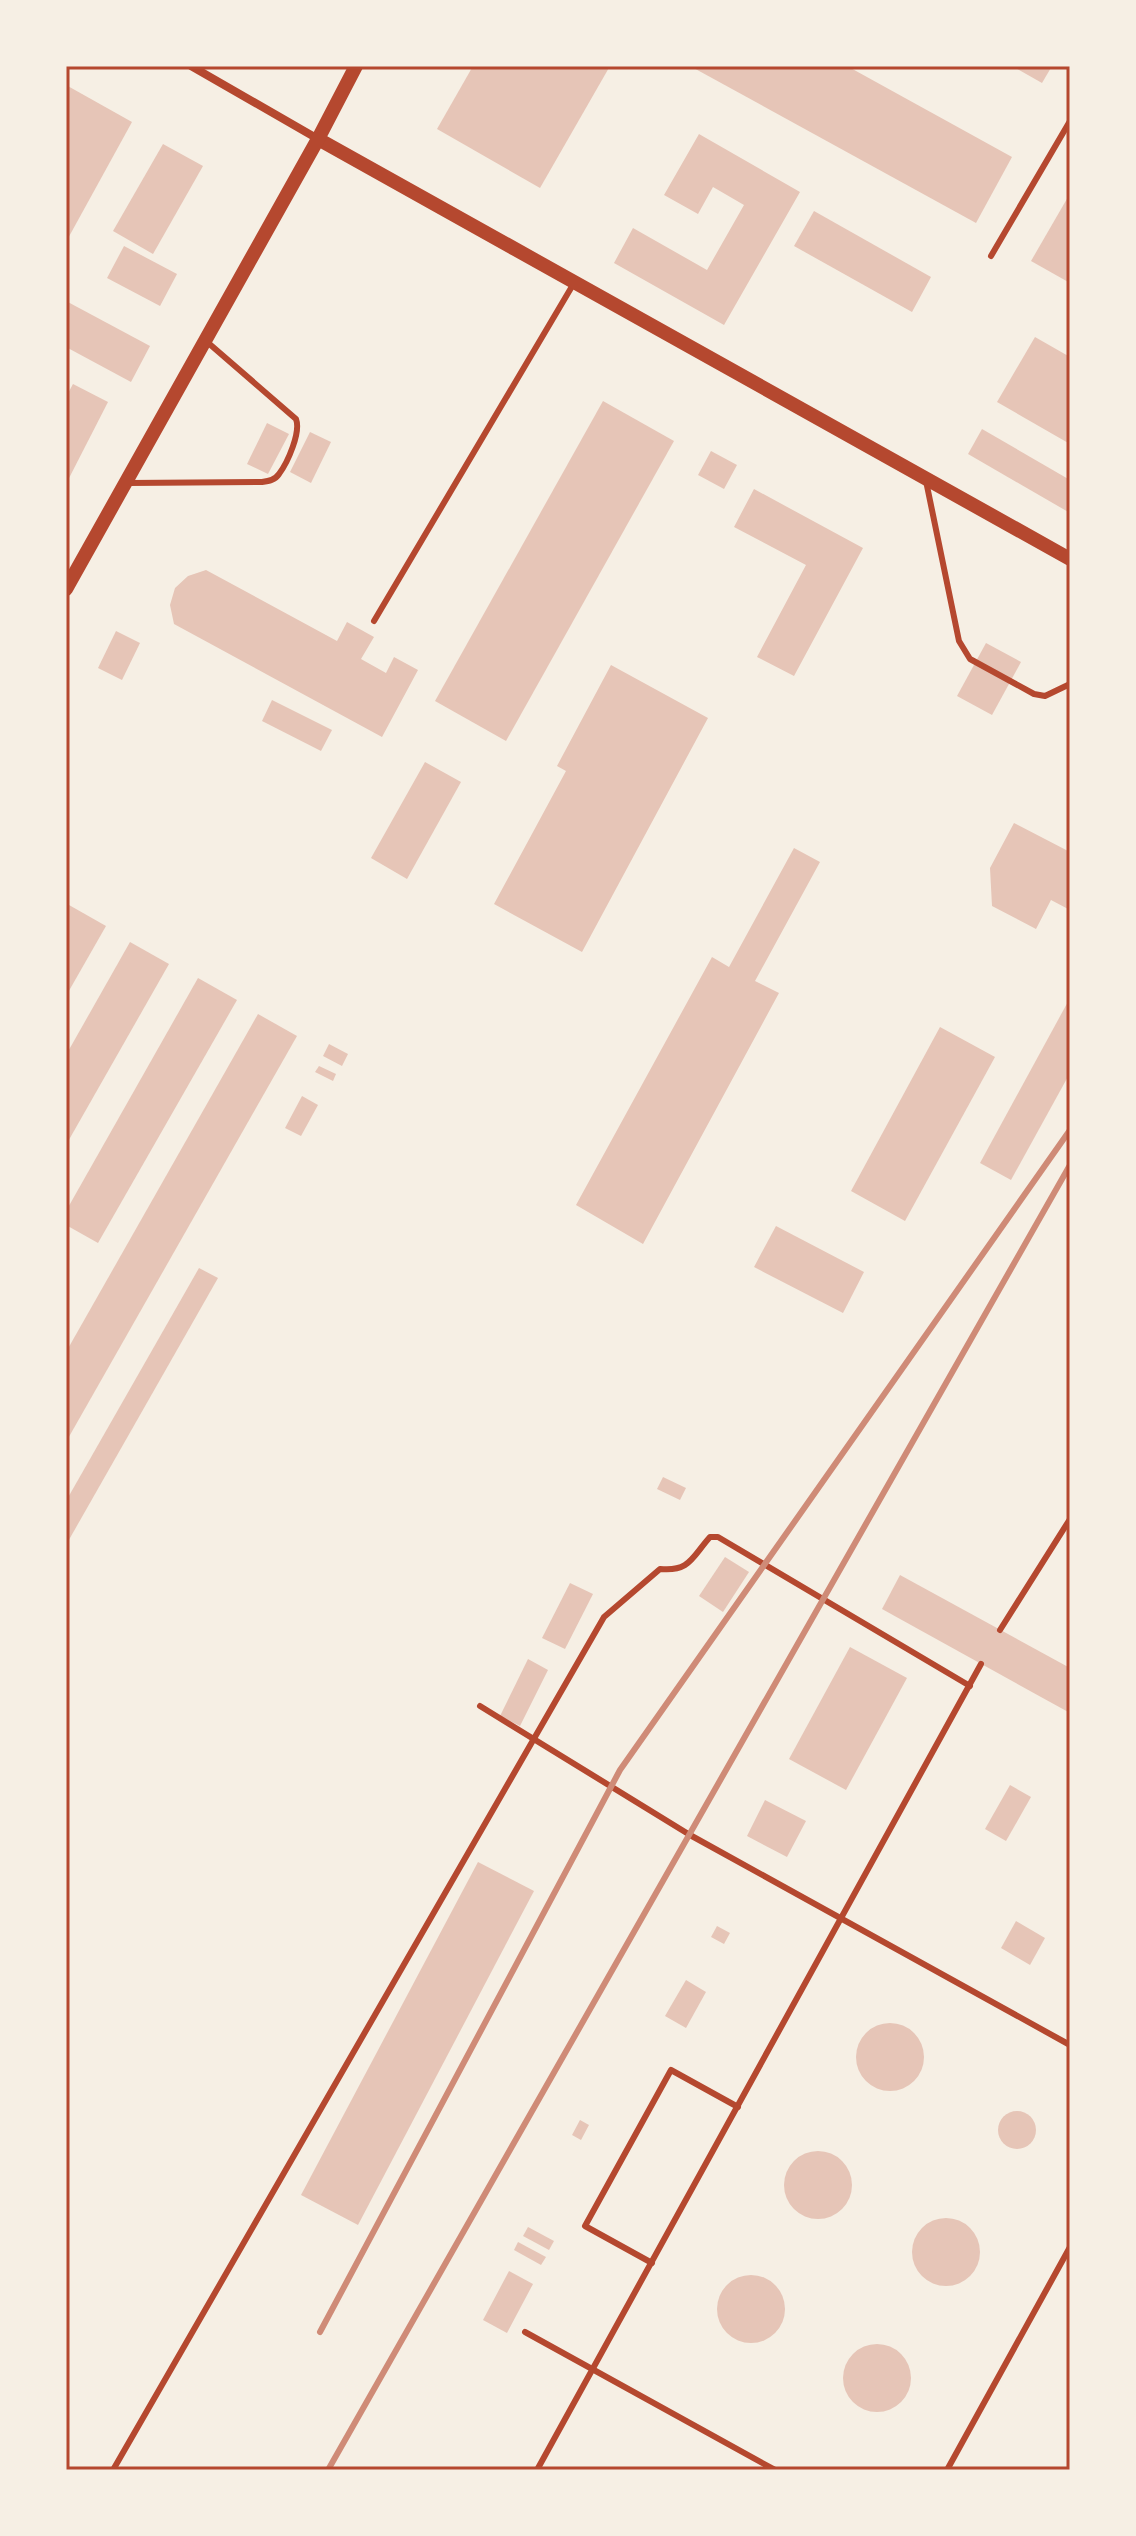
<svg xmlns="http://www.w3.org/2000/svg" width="1136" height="2536" viewBox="0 0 1136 2536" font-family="'Source Sans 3',sans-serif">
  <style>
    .building { fill: #e6c5b7 }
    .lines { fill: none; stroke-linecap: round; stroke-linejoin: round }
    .service { stroke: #b5482f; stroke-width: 6 }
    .minor { stroke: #b5482f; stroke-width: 8 }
    .tertiary { stroke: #b5482f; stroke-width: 14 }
    .rail { stroke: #cf8b77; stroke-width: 6 }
    .neatline { fill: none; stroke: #b5482f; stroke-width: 3 }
  </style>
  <rect width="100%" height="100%" fill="#f6efe4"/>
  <g class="building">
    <polygon points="473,66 610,66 540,188 437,129"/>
    <polygon points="690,66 847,66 1012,157 976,223"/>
    <polygon points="1012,66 1052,66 1042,83"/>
    <polygon points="66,85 132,122 66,242"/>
    <polygon points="699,134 800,192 724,325 614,263 633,228 707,270 744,205 713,187 698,214 664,195"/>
    <polygon points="163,144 203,166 153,254 113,231"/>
    <polygon points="1068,197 1070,198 1070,283 1031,261"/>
    <polygon points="814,211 931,277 912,312 794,246"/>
    <polygon points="124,246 177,274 160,306 107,278"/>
    <polygon points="66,301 150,346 131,382 66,347"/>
    <polygon points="1035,337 1070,357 1070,444 997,402"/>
    <polygon points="73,384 108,402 66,484 66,397"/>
    <polygon points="603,401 674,441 506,741 435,701"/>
    <polygon points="267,423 289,434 268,474 247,464"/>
    <polygon points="982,429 1070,480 1070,513 968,454"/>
    <polygon points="310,432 331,442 311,483 290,472"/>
    <polygon points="711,451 737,465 724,489 698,475"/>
    <polygon points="754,489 863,548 794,676 757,657 806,565 734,527"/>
    <polygon points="206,570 337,641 347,622 374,637 361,659 386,673 394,657 418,670 382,737 174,624 170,605 175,588 188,576"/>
    <polygon points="116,631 140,643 122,680 98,668"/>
    <polygon points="986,643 1021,662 992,715 957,696"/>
    <polygon points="611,665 708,718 582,952 494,904 566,771 557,766"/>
    <polygon points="272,700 332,730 321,751 262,721"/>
    <polygon points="425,762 461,782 407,879 371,858"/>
    <polygon points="1014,823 1070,852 1070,910 1051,900 1036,929 992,906 990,868"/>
    <polygon points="794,848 820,862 755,981 779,993 643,1244 576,1205 712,957 729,967"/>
    <polygon points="69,905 106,926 66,996 66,909"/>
    <polygon points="130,942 169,964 66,1145 66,1055"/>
    <polygon points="198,978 237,1000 98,1243 66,1225 66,1211"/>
    <polygon points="1070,998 1070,1073 1011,1180 980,1163"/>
    <polygon points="258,1014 297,1036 66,1442 66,1352"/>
    <polygon points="940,1027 995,1057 905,1221 851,1191"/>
    <polygon points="329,1044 348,1054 342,1066 323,1056"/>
    <polygon points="319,1066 336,1074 333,1081 315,1072"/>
    <polygon points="302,1096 318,1105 301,1136 285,1128"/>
    <polygon points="776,1226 864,1272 843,1313 754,1267"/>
    <polygon points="199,1268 218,1278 66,1545 66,1501"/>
    <polygon points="663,1477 686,1488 680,1500 657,1489"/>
    <polygon points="725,1557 749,1572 723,1612 699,1596"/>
    <polygon points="900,1575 1070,1668 1070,1713 882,1609"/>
    <polygon points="570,1583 593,1594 565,1649 542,1638"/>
    <polygon points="850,1647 907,1678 846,1790 789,1759"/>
    <polygon points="528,1659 548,1670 520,1726 500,1716"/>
    <polygon points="1010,1785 1031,1797 1006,1841 985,1829"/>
    <polygon points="765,1800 806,1821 787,1857 747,1836"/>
    <polygon points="478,1862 534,1891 358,2225 301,2195"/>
    <polygon points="1016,1921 1045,1938 1030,1965 1001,1948"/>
    <polygon points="717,1926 730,1933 724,1944 711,1937"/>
    <polygon points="686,1980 706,1992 686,2028 665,2016"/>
    <circle cx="890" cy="2057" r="34"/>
    <circle cx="1017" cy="2130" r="19"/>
    <polygon points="580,2120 589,2125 581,2140 572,2135"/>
    <circle cx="818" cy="2185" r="34"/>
    <circle cx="946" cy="2252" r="34"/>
    <polygon points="528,2227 554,2241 549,2250 523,2236"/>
    <polygon points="518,2242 546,2257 541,2265 514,2250"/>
    <polygon points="509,2271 533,2284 507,2333 483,2320"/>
    <circle cx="751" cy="2309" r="34"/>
    <circle cx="877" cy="2378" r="34"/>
  </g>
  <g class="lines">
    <g class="service">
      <polyline points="991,256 1070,121"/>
      <polyline points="926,481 959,641 970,659 1034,694 1045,696 1070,684"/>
      <path d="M129,483L262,482C269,481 275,480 279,474C288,462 301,432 296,419L206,341"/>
      <polyline points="374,621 574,283"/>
      <polyline points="1000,1630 1070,1519"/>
      <polyline points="480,1706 690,1835 1070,2045"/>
      <polyline points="652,2263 585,2226 671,2070 738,2107"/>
      <polyline points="525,2332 775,2470"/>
      <path d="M113,2470L604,1617L660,1569C690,1572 692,1557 710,1537H718L970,1686"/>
      <polyline points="537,2470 981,1664"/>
      <polyline points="947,2470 1070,2247"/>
    </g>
    <polyline class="minor" points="191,66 318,139"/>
    <g class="tertiary">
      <polyline points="318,139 1070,559"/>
      <polyline points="66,589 318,139 356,66"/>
    </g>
    <g class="rail">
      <polyline points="320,2332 620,1770 1070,1130"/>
      <polyline points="328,2470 1070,1165"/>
    </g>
  </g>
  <rect width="1136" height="2536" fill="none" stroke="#f6efe4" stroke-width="136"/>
  <rect x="68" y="68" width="1000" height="2400" class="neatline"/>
</svg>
